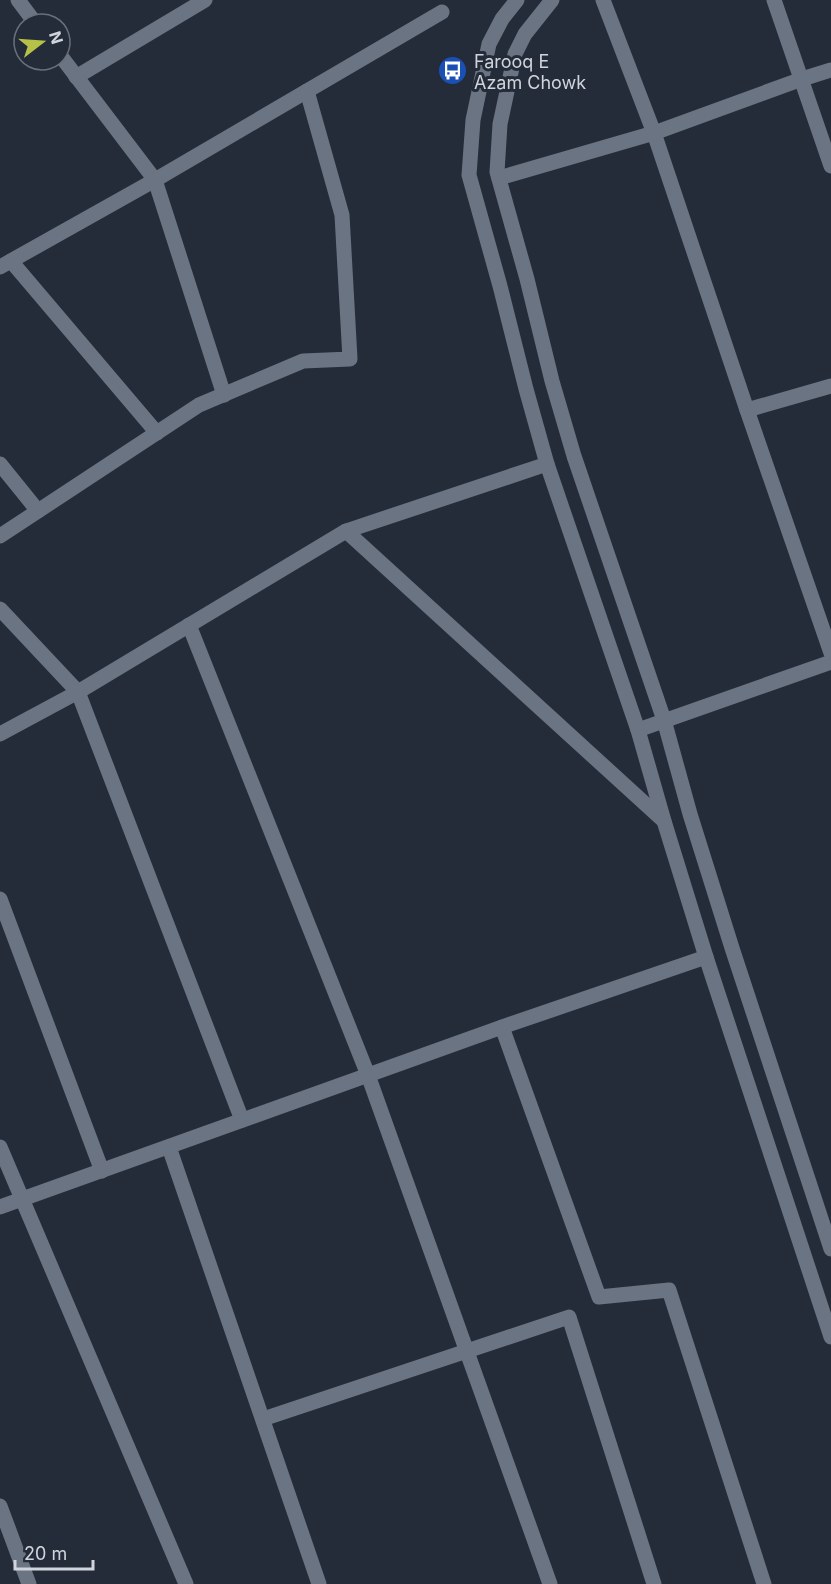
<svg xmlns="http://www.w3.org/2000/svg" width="831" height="1584" viewBox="0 0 831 1584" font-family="Inter,sans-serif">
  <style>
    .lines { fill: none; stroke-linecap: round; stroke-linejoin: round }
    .street { stroke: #6b7482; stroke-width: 15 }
    .secondary { stroke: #6b7482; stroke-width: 15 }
    .labels { text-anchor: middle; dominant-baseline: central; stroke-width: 6; stroke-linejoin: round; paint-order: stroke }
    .poi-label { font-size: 18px; fill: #d0d5dd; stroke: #252c39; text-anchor: start }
  </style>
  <rect width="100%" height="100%" fill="#252c39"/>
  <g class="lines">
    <g class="street">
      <polyline points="18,0 36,24"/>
      <polyline points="603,0 654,133 747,410 831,653"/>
      <polyline points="774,0 831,166"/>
      <polyline points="76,77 205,0"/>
      <polyline points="499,178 654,133 802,79 831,70"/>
      <polyline points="11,261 157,433"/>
      <polyline points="0,267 155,180 60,55"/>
      <polyline points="224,395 155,180 442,12"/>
      <polyline points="747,410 831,386"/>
      <polyline points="0,464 38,511"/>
      <polyline points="346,531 664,821"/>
      <polyline points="0,536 199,405 303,361 350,359 342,215 307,91"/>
      <polyline points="0,609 78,692 242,1120"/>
      <polyline points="189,625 368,1075 550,1584"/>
      <polyline points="638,730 831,662"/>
      <polyline points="0,734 78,692 346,531 547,464"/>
      <polyline points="0,899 102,1171"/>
      <polyline points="502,1027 599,1297 669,1290 764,1584"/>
      <polyline points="0,1147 186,1584"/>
      <polyline points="169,1147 319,1584"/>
      <polyline points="0,1207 502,1027 706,957"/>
      <polyline points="263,1419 569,1317 654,1584"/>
      <polyline points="0,1506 29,1584"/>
    </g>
    <g class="secondary">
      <polyline points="517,0 502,19 489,44 473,120 469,175 500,286 526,389 547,464 638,730 664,821 706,957 831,1337"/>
      <polyline points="552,0 525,34 515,54 500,124 497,172 527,279 552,381 574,456 664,720 690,814 732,948 831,1249"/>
    </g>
  </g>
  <defs>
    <symbol id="bus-disc" viewBox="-11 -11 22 22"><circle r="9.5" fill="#1a4fb4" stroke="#252c39"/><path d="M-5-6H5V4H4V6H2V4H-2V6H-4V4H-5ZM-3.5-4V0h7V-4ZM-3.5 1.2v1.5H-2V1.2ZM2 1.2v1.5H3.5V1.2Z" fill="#fff"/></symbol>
  </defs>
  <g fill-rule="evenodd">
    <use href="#bus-disc" x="436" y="54" width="33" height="33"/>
  </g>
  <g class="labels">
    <g class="poi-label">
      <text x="474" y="61">Farooq E<tspan x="474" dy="21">Azam Chowk</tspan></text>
    </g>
  </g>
  <g transform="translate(42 42) rotate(73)"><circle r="28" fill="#252c39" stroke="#69707b" stroke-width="1.5"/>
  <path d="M0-4.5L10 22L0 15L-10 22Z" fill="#b6c148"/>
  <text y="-9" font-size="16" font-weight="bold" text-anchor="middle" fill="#d0d5dd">N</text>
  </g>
  <path d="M15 1560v9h78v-9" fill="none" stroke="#d0d5dd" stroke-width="3"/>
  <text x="24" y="1560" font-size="18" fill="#d0d5dd" stroke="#252c39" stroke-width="4.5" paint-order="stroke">20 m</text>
</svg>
